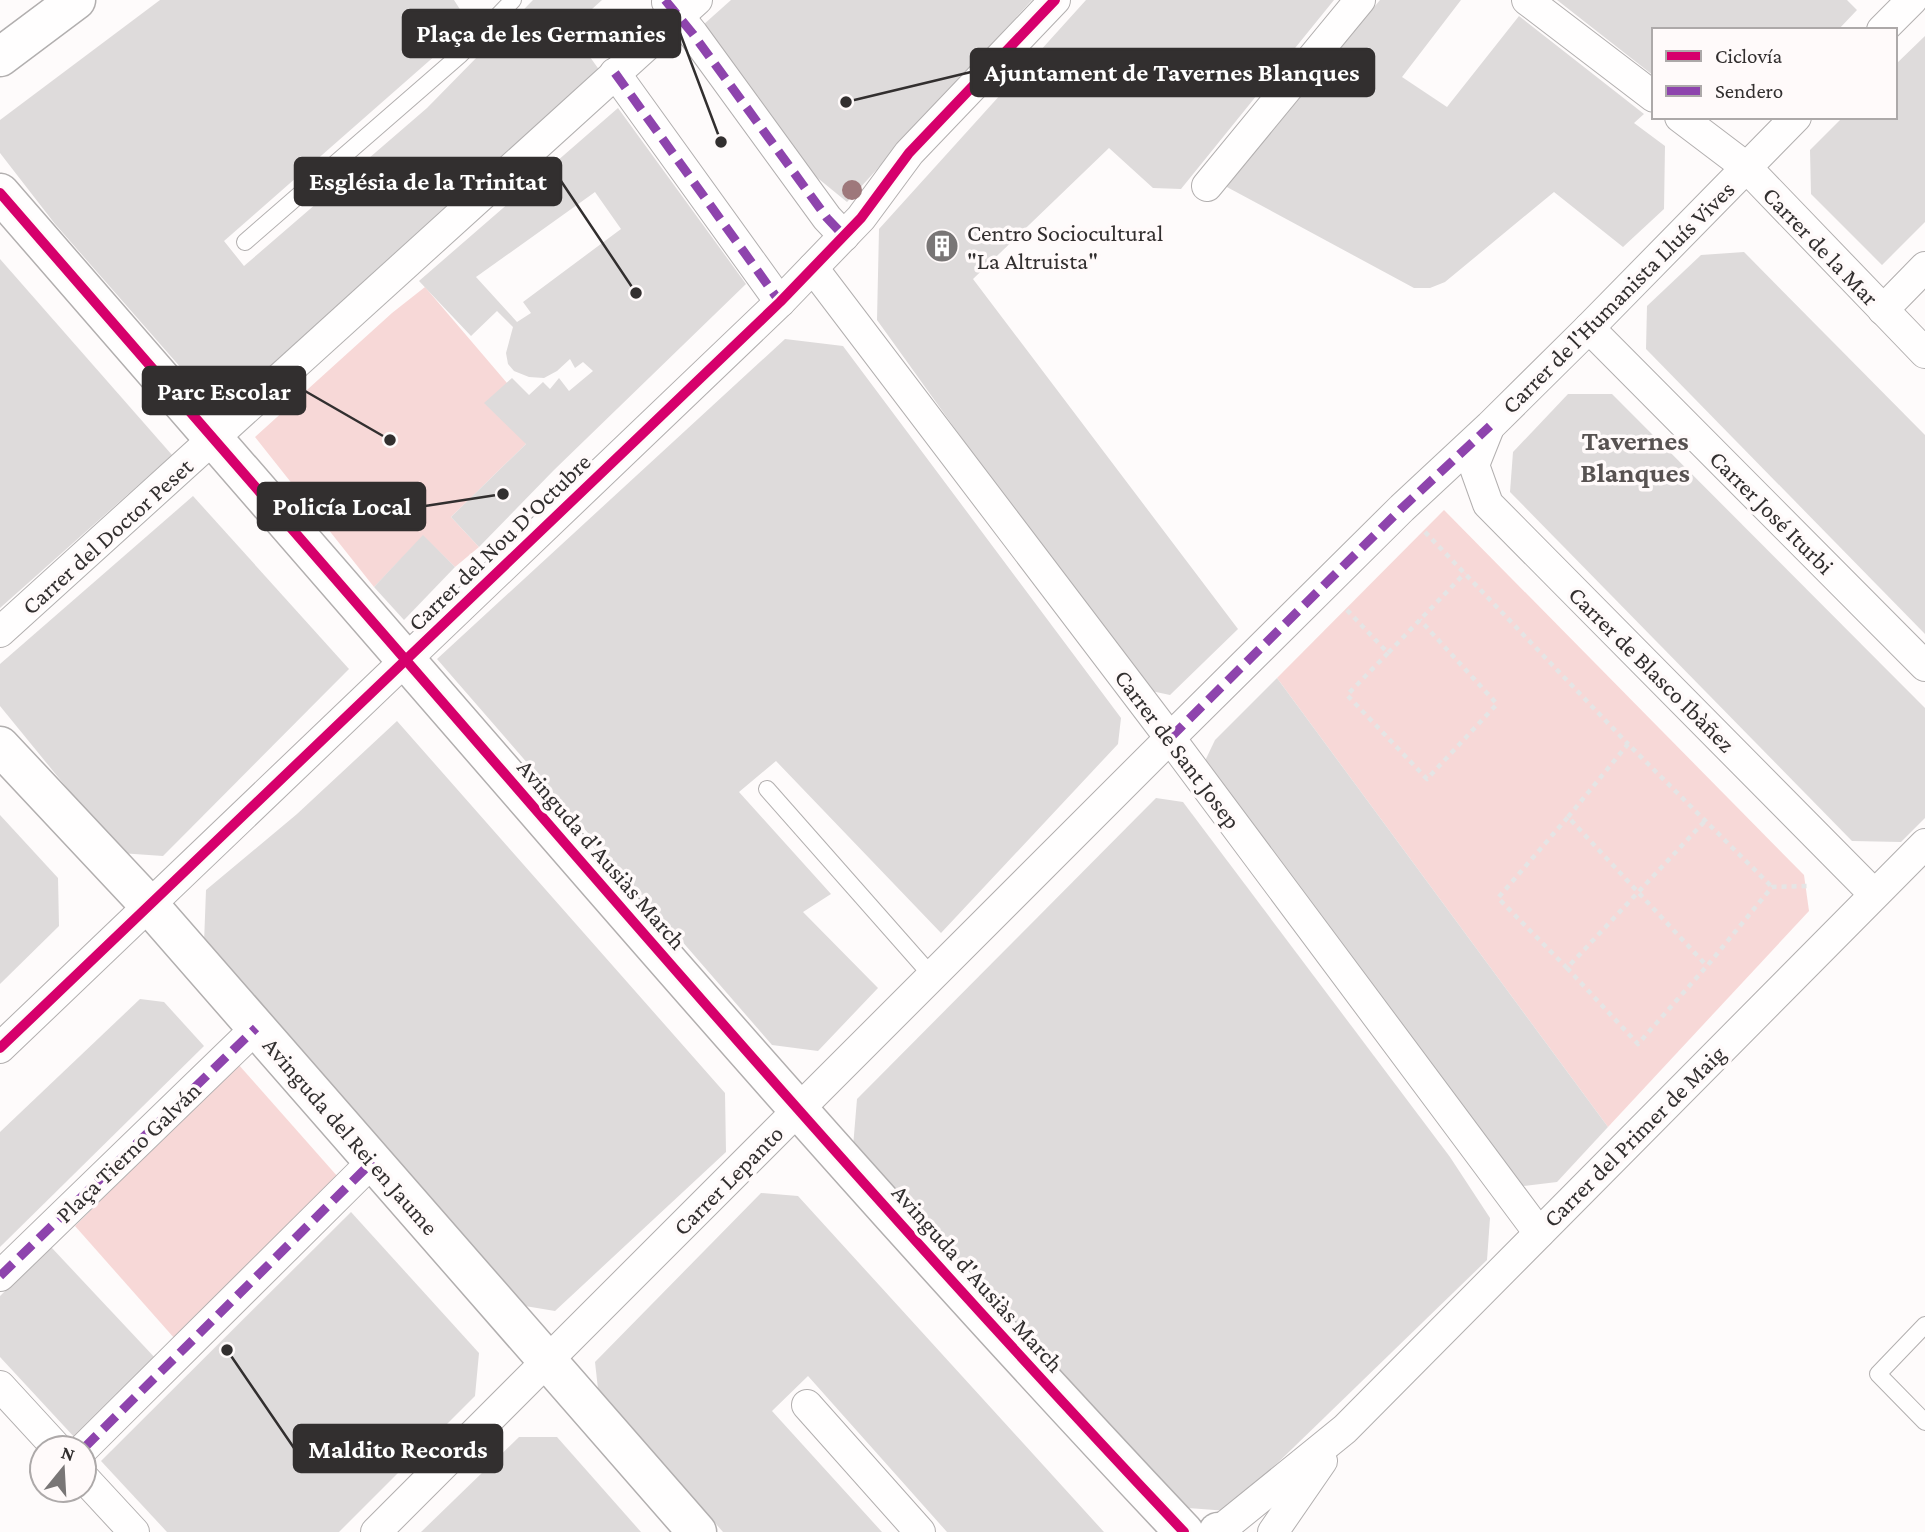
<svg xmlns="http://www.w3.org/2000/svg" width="1925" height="1532" viewBox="0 0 1925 1532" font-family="'Crimson Pro',serif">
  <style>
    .green { fill: #f7d8d7 }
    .building { fill: #dedbdb; fill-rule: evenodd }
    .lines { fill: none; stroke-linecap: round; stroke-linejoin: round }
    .lane-casing { stroke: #b2afaf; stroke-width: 18 }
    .street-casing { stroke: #b2afaf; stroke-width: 32 }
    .secondary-casing { stroke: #b2afaf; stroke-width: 41 }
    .path { stroke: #e5e5e5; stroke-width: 4.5; stroke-dasharray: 5 5; stroke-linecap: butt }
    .lane { stroke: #fffefe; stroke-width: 16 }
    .street { stroke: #fffefe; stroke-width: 30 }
    .secondary { stroke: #fffefe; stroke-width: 38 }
    .quiet { stroke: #8e44ad; stroke-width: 9; stroke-dasharray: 18 9; stroke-linecap: butt }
    .cycleway-casing { stroke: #fffafa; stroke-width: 15 }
    .cycleway { stroke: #d6006c; stroke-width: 10 }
    .tree { fill: #9e787b }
    .labels { text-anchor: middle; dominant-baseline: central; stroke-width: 7; stroke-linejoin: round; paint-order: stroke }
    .poi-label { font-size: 24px; fill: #322f2f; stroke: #fffafa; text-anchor: start }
    .street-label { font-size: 24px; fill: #322f2f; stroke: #fffafa }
    .quarter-label { font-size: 28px; font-weight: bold; fill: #575251; stroke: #fffafa }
    .leader { fill: none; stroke: #322f2f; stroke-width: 2.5 }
    .callout-dot { fill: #322f2f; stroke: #fffafa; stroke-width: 2.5 }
    .callout { fill: #322f2f; stroke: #322f2f; stroke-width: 2.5 }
    .callout-label { font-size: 26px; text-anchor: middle; font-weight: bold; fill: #fff }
  </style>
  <rect width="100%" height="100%" fill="#fefbfb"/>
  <g class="green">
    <polygon points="425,287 507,383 526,444 451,517 479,547 455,567 423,536 374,587 255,437 392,313"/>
    <polygon points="1444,510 1804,875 1809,911 1608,1127 1277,678"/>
    <polygon points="238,1064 338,1177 175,1339 75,1226"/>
  </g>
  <g class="building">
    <polygon points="160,0 454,0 470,25 224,241 244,266 427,108 533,0 602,0 570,29 600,71 224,417 55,224 0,153 0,120"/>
    <polygon points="731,0 1032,0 847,202 809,171 703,25"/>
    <polygon points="1086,0 1334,0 1181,189 1153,188 1109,148 973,279 1238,629 1170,695 1142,689 877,320 879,229"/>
    <polygon points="1380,0 1461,0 1402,77 1447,107 1519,16 1644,114 1634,123 1665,146 1664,209 1623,247 1554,192 1445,282 1430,288 1414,288 1225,186"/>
    <polygon points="1557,0 1847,0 1857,10 1838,30 1654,30 1654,76"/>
    <polygon points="1925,36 1925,222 1882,265 1811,194 1810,150 1843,117 1895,117 1895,65"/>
    <path d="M618,108L746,284L554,470L479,547L451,517L526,444L484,403L512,378L529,395L543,382L550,389L559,378L569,391L593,371L583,362L575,368L570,359L557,371L544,378L529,377L514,371L508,364L506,353L513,327L497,311L471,336L419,281ZM595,192L621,229L523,302L531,313L517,322L476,277Z"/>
    <polygon points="1744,252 1925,435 1925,634 1646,349 1647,306 1701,255"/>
    <polygon points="0,259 172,455 0,608"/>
    <polygon points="785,339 843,346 1121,718 1118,744 941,933 776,761 739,792 831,894 803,912 878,988 818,1051 772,1045 437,659"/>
    <polygon points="1568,394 1612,394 1925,708 1925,818 1901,842 1852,841 1510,492 1513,452"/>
    <polygon points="193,496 349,669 163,856 120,853 0,706 0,664"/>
    <polygon points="423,535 455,567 404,620 374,587"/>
    <polygon points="1277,678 1608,1127 1557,1182 1523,1186 1204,763 1215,740"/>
    <polygon points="397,721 725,1093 726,1152 555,1311 519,1305 204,943 206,890 297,814"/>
    <polygon points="1156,798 1183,802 1450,1157 1490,1218 1487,1260 1228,1511 1188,1508 853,1147 857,1099"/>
    <polygon points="0,815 58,878 59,926 0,984"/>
    <polygon points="140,999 164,1002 204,1046 0,1247 0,1132"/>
    <polygon points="761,1193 798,1196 1104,1532 947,1532 808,1376 772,1411 882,1532 723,1532 598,1389 595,1362"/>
    <polygon points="351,1212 479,1353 475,1396 339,1532 167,1532 101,1461"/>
    <polygon points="51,1247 157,1360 76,1439 0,1357 0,1296"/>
    <polygon points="519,1437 557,1437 641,1532 421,1532"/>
  </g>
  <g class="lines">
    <defs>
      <g id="lane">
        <polyline points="245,242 460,55 513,0"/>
        <polyline points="767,789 932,976"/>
        <polyline points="1925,1325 1878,1374 1925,1422"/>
      </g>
      <g id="street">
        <polyline points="1527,0 1654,97"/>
        <polyline points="667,2 693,34 827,218 844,236"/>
        <polyline points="1882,30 1912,0"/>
        <polyline points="615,73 780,302"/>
        <polyline points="1680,117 1746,167 1925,353"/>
        <polyline points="1207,186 1360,0"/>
        <polyline points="813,268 1170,738 1539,1233"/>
        <polyline points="1883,310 1925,267"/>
        <polyline points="1589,328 1925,666"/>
        <polyline points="1488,430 1474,465 1488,504 1874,894"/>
        <polyline points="0,632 697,0"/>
        <polyline points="0,1048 780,302 861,218 909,153 1055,0"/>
        <polyline points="0,1276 256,1028"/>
        <polyline points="0,1386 57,1448"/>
        <polyline points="807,1405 920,1532"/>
        <polyline points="84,1448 373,1161"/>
        <polyline points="84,1478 134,1532"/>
        <polyline points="376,1532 1170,738 1402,508 1490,426 1589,328 1796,117"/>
        <polyline points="1218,1532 1345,1429 1925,844"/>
        <polyline points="1273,1532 1322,1461"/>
      </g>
      <g id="secondary">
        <polyline points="0,57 76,0"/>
        <path d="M0,193C176,397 353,600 530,803C744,1050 960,1295 1184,1532"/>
        <polyline points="0,746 150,906 697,1532"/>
        <polyline points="1218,1532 1219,1532"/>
      </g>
    </defs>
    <use href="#lane" class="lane-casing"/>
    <use href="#street" class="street-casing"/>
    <use href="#secondary" class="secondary-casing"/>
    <g class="path">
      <polyline points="1425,532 1628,744"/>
      <polyline points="1347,610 1388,653 1465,573"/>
      <polyline points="1388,653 1347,695 1427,779 1497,704 1420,620"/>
      <polyline points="1568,817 1628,744 1772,887"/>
      <polyline points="1704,822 1567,968 1498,898 1568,817 1707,966"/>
      <polyline points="1567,968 1638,1044 1707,966 1772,887 1808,886"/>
    </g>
    <use href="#lane" class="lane"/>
    <use href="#street" class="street"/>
    <use href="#secondary" class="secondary"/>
    <g class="quiet">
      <polyline points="665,0 693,34 827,218 844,236"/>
      <polyline points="615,73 780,302"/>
      <polyline points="1170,738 1402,508 1490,426"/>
      <polyline points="0,1276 256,1028"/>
      <polyline points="84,1448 373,1161"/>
    </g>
    <defs>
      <g id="cycleway">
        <path d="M0,193C176,397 353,600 530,803C744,1050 960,1295 1184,1532"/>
        <polyline points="0,1048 780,302 861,218 909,153 1055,0"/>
      </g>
    </defs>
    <use href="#cycleway" class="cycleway-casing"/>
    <use href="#cycleway" class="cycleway"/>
  </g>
  <circle class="tree" cx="852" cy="190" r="10"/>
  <defs>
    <symbol id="building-disc" viewBox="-11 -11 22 22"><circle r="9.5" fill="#797676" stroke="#fffafa"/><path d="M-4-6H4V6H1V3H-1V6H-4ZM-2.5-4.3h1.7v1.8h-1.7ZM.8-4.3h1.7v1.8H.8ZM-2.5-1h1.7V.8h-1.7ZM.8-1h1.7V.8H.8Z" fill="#fff"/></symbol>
  </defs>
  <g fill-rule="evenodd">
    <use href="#building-disc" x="923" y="227" width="38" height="38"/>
  </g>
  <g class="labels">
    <g class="poi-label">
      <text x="967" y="232">Centro Sociocultural<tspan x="967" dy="28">"La Altruista"</tspan></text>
    </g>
    <g class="street-label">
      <text transform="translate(1821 246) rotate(46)">Carrer de la Mar</text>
      <text transform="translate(1618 297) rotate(-45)">Carrer de l'Humanista Lluís Vives</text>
      <text transform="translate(1772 512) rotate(45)">Carrer José Iturbi</text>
      <text transform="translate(107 536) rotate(-42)">Carrer del Doctor Peset</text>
      <text transform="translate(499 542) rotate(-44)">Carrer del Nou D'Octubre</text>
      <text transform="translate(1652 669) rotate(45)">Carrer de Blasco Ibàñez</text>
      <text transform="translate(1178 749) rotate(53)">Carrer de Sant Josep</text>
      <text transform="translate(602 854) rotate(49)">Avinguda d'Ausiàs March</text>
      <text transform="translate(351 1136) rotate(49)">Avinguda del Rei en Jaume</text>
      <text transform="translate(1634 1136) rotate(-45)">Carrer del Primer de Maig</text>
      <text transform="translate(128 1152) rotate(-44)">Plaça Tierno Galván</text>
      <text transform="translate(728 1180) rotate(-45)">Carrer Lepanto</text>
      <text transform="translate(978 1278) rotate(48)">Avinguda d'Ausiàs March</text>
    </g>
    <g class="quarter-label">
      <text x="1635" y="440">Tavernes<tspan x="1635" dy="32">Blanques</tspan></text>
    </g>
  </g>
  <path class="leader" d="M721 142L680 33M846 102L971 72M636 293L561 181M390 440L305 391M503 494L425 506M227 1350L294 1448"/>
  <g class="callout-dot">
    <circle cx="721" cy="142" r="7"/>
    <circle cx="846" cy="102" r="7"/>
    <circle cx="636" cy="293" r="7"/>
    <circle cx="390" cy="440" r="7"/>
    <circle cx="503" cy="494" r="7"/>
    <circle cx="227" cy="1350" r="7"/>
  </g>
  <g class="callout">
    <rect x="403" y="10" width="277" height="47" rx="7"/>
    <rect x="971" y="49" width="403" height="47" rx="7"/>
    <rect x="295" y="158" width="266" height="47" rx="7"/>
    <rect x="143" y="367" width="162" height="47" rx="7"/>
    <rect x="258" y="483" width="167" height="47" rx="7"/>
    <rect x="294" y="1425" width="208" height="47" rx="7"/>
  </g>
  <g class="callout-label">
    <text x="541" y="42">Plaça de les Germanies</text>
    <text x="1172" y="81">Ajuntament de Tavernes Blanques</text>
    <text x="428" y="190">Església de la Trinitat</text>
    <text x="224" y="400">Parc Escolar</text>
    <text x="342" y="515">Policía Local</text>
    <text x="398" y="1458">Maldito Records</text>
  </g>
  <rect x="1652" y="28" width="245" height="91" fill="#fffafa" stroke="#ada9a9" stroke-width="2"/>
  <rect x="1666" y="51" width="35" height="10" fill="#d6006c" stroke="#ada9a9" stroke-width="2"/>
  <text x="1715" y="63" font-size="21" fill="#322f2f">Ciclovía</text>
  <rect x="1666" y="86" width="35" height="10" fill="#8e44ad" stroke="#ada9a9" stroke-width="2"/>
  <text x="1715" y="98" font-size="21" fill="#322f2f">Sendero</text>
  <g transform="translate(63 1469) rotate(18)"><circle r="33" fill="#fffafa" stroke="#ada9a9" stroke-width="2"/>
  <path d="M0-5L12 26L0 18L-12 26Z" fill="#797676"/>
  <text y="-10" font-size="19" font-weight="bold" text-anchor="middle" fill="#322f2f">N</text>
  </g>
</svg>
